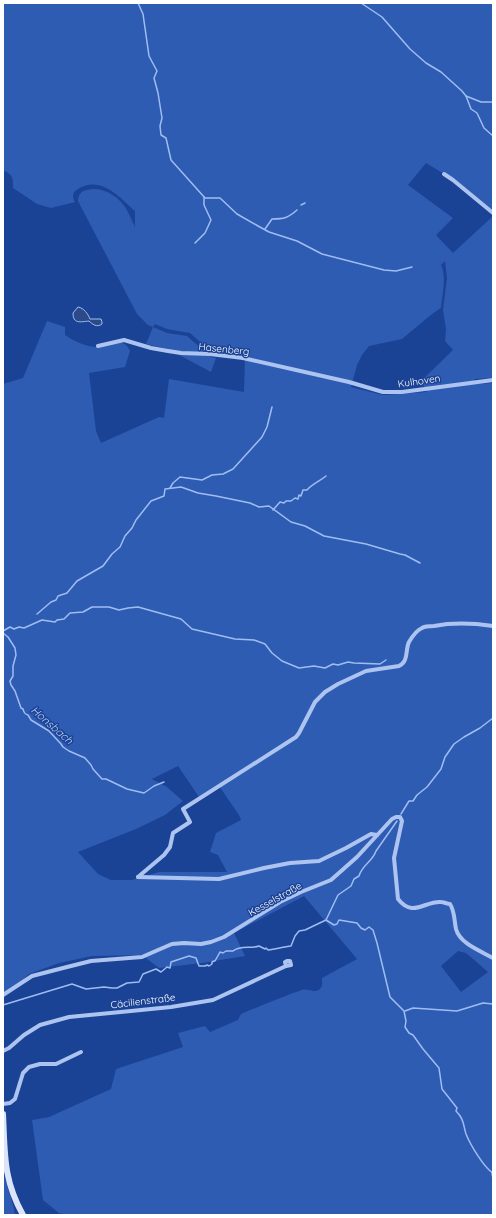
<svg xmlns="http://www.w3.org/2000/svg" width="496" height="1218" viewBox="0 0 496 1218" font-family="Quicksand,sans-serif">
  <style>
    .green { fill: #2e5cb3; fill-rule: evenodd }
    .water { fill: #2c4a88; stroke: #a0bdf2 }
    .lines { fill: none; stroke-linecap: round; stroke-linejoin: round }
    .stream { stroke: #a0bdf2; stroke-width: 1.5 }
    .street { stroke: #adc4f0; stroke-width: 4 }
    .secondary { stroke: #dae5fb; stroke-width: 6 }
    .labels { text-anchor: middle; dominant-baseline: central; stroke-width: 3; stroke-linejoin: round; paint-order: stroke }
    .street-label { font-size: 10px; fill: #fff; stroke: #1a4295 }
    .water-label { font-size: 11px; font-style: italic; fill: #b9cef6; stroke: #1a4295 }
  </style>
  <rect width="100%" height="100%" fill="#1a4295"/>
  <g class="green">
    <path d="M3,3H493V213L444,174L426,163L408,185L453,218L436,235L453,253L493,216V378L474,379L478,384L493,383V1215H69L59,1213L43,1200L32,1120L49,1117L111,1089L116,1069L183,1047L178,1033L205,1026L210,1032L238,1020L241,1014C261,1006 281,997 302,990C308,988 314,994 320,989C323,986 322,982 322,978L357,959L304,896L234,933L245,956L202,963L159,968L142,955L92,956L59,963L29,974L3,997V384L23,378L47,321L65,327V335C74,341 86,347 97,347C105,347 116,338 124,344C127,345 129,349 130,351L125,367L89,373L96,431L101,443L159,417L164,418L169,379L244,392L245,357L211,352L190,333L167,329L155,324L153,327L167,333L187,336L211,357L216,358L211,372L168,349L146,344L153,327L148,325L137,314L78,201C78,195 81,191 87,190C101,186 117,195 125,207C129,213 132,221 135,227V211C119,197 101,175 78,189C72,192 72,197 75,202L51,208L37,204L13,188C13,177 13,175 3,170ZM445,261L447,278L443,310L446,329L445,341L453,350L421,381L427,392L383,395L351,387L357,365L362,355L369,346L402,339L432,314L441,308C442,295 447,277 441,265ZM178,766L199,797L219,786L239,815L241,820L216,833L210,852L218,855L227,872H159L132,880H111L98,874L78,852L136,829L165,815L183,801L167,787L152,779ZM458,951L466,953L488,972L461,992L441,966Z"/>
    <path d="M3,1171C6,1186 13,1200 15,1215H3Z"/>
  </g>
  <path class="water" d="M78,307C84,308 88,314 90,319H101L102,322V324C97,328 92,324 89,321C80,322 73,324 73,313Z"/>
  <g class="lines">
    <g class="stream">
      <polyline points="138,3 143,14 149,56 157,71 154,78 158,93 162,118 160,126 161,135 166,138 171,160 205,198 220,198 237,214 258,226 269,232 297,241 322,254 384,270 396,271 412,267"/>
      <polyline points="361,3 382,17 410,49 426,63 441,72 462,91 466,96 481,102 493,102"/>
      <polyline points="466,96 471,109 477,113 484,128 493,136"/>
      <polyline points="301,205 305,203"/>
      <path d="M265,229L272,219C284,219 288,218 297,210"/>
      <polyline points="195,243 205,233 211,220 204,205 204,197"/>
      <polyline points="170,488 173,483 180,477 202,480 212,475 223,474 233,469 262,437 267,427 272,407"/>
      <path d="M273,510L280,502L284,503L286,501H291L295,498L298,499L299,495L301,496L303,490H307C312,484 320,481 326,476"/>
      <polyline points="37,614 51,602 56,600 58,596 67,593 77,581 103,566 112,554 120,547 125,536 132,528 136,520 151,501 164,496 165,489 181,487 198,493 216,496 250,503 259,507 269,506 291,522 305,526 324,536 366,544 400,554 405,555 420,563"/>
      <polyline points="3,631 10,627 14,629 19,627 24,628 42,620 55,622 57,620 64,619 70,613 83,612 92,607 109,607 119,610 128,608 138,607 181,619 192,629 235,639 254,640 265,644 272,653 282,661 299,668 314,666 325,668 333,664 338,665 348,662 354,663 380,664 386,660"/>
      <path d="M3,633L8,637L15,648L16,655L13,666V676L10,681L11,685L15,691L21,708L23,709C24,713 25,714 28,715L31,720L49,731L61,744L63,747L69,751L85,758L91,765L93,769L102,779H106L127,789L144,793L154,786L164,782"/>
      <polyline points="401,814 409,801 413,801 417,795 427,787 441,769 445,757 454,744 464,737 480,728 493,718"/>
      <path d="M326,920L338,895L351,886L354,879L359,876C362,865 373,861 376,851L397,821"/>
      <path d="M3,1005L72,984L86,989L104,987L112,988H117L127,983L139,982L143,974L156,969L161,972L167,967L170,968L171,962L189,956L196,958L199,966H205L207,965L209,966L212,964V962L214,961H215L220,952L223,953L226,951H233C240,945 251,949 259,946L265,949L266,948L268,950C276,949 283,947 291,946L295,936L299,931L305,930L326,920L334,925L337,924L339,920L357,923L361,928L365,930L369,927L373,930L377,943L390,997L404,1011L406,1021L405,1027L409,1033L413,1035L423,1049L439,1068L442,1089L457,1108L456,1111C464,1119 463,1124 466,1134C470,1144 484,1168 493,1173"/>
      <polyline points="405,1011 413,1008 457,1011 483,1003 493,1004"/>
      <polyline points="492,1173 493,1179"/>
    </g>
    <g class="street">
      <polyline points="444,174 453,180 493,213"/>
      <polyline points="98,346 124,340 151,348 168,351 181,353 210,354 243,358 349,382 383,392 402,392 493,380"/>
      <path d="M138,877L164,855L170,847L173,833L190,822L183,809L296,737L299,733L315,702L325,692L338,684L366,671L399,666C409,661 405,650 409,642C412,637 417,630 422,628C425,626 430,626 434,626C455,622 472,623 493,626"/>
      <polyline points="138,877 219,879 264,868 290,863 319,861 346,848 371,834 377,835"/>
      <path d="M3,995L32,976L67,967L91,961L142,957L158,950L172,944L184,943L201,944L211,942L224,937L280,902L301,892L331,880L357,857L392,819L396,817H400L402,821L394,858L398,899C413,918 424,901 441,902C444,902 447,904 450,904C455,912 454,920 456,929C460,944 481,951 493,958"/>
      <polyline points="3,1051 9,1048 24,1035 40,1025 69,1017 131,1011 171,1007 213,1000 286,966 291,965 290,961 287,961 285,962 286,966"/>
      <polyline points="3,1104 10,1103 15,1099 23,1073 29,1067 40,1064 56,1064 81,1052"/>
    </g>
    <path class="secondary" d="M3,1114C5,1154 3,1179 23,1215"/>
  </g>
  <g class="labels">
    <g class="street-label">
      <text transform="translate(224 349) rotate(6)">Hasenberg</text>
      <text transform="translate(419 381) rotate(-8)">Kulhoven</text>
      <text transform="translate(275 899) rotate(-29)">Kesselstraße</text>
      <text transform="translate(143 1001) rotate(-7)">Cäcilienstraße</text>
    </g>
    <g class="water-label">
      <text transform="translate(52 725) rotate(41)">Honsbach</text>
    </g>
  </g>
  <rect width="496" height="1218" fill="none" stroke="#ffffff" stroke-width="8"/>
</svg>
